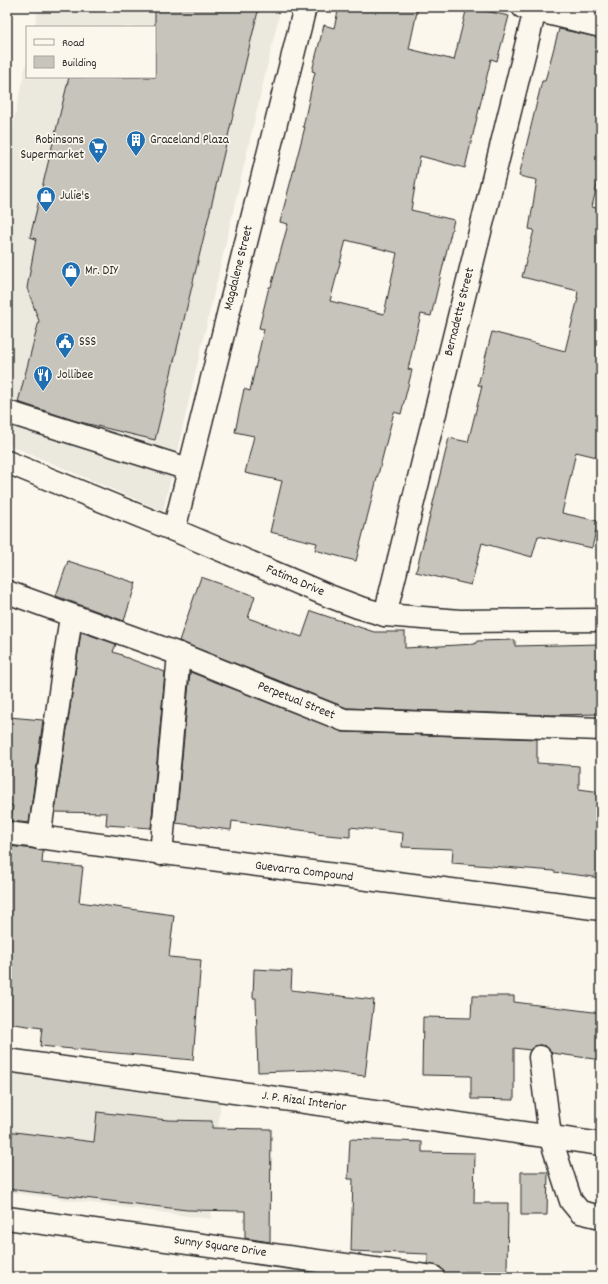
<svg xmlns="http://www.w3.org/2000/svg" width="608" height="1284" viewBox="0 0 608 1284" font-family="Dekko,sans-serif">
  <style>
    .built { fill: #ebe8de }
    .building { fill: #c7c4bc; stroke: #2b2b2b; fill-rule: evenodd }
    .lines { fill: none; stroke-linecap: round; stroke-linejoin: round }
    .minor-casing { stroke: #2b2b2b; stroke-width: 25 }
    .minor { stroke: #fbf7ec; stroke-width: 22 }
    .labels { text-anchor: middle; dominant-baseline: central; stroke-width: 3.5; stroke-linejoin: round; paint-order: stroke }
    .poi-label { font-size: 13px; fill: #2b2b2b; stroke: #fbf7ec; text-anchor: start }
    .street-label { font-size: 13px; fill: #2b2b2b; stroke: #fbf7ec }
  </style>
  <rect width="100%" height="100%" fill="#fbf7ec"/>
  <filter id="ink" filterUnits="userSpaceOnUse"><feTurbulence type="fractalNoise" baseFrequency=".025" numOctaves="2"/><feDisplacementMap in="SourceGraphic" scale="8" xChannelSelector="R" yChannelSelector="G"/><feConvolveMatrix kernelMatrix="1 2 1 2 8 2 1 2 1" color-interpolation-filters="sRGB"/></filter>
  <g filter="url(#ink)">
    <g class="built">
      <polygon points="39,7 281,7 163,511 7,444 7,151 27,61 27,77 155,77 155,27 34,27"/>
      <polygon points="7,1068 221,1095 211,1219 7,1192"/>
    </g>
    <g class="building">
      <polygon points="155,7 259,7 155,440 76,421 18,402 39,321 27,288 36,239 30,237 69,77 155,77"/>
      <path d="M339,7H418L409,49L454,60L467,7L509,16L497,61L491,59L465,168L420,156L411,210L454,220L431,316L421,314L408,369L412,370L401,414L394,412L356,561L315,550L317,543L270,532L282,481L245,473L254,436L235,432L244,389L250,391L264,329L259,328L269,287H271L288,224L280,222L305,127H303L315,72L312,71L324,25L334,28ZM346,240L397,253L384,314L330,301Z"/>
      <polygon points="559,29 601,38 601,167 592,207 601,209 601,458 576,452 562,513 598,521 592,548 538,536 532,557 482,543 471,585 416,572 449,438 468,442 482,386 478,385 492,332 565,351 578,298 577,298 578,291 522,277 534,230 529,229 537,180 519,176 542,81 545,81"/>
      <polygon points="68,561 136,583 124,621 56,596"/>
      <polygon points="201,577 255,596 248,618 302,637 311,611 374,632 405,632 405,648 475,644 477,641 515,640 515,646 601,644 601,714 551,715 347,708 179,641"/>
      <polygon points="81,632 116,644 113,652 122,655 122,656 165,672 151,828 106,825 107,813 55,812"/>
      <polygon points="190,672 343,732 537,739 537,763 579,766 579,789 601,792 601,878 554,872 554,871 452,863 453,849 402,847 403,833 350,827 350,837 315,834 315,832 232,821 231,830 176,823"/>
      <polygon points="9,717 43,720 29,823 11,821 13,806 7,805 7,739"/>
      <polygon points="8,846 43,850 42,863 83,867 79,902 174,915 169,957 201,960 193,1060 40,1046 42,1028 7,1023"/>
      <polygon points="254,969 292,971 291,990 374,1000 365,1076 313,1070 258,1072 256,998 253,998"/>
      <polygon points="472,996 514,996 514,1002 601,1013 601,1060 552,1053 545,1046 539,1045 530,1050 514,1048 514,1100 471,1099 471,1076 422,1075 423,1017 471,1018"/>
      <polygon points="97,1112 168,1120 212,1121 212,1128 271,1129 270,1242 245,1238 245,1211 187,1210 7,1189 7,1131 94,1142"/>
      <polygon points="350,1139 422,1142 422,1152 475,1153 474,1203 508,1203 507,1272 464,1272 464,1274 445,1274 440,1267 428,1264 428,1254 351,1251 353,1179 348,1179"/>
      <polygon points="521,1172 548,1172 547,1215 521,1215"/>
    </g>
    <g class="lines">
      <defs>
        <g id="minor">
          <polyline points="523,7 601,26"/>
          <polyline points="7,412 188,469"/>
          <polyline points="7,462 174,530 329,596 358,607 385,615 460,621 601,620"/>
          <polyline points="174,530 305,7"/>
          <polyline points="7,592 179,654 344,720 601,729"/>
          <polyline points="385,615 535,10"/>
          <polyline points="7,833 601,909"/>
          <polyline points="39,838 71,616"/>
          <polyline points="161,854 179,654"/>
          <polyline points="540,1057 550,1136 567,1189 571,1201 580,1212 601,1217"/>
          <polyline points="7,1060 601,1144"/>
          <polyline points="7,1218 433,1277"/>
        </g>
      </defs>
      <use href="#minor" class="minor-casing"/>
      <use href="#minor" class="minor"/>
    </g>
  </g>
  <defs>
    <symbol id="building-pin" viewBox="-11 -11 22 30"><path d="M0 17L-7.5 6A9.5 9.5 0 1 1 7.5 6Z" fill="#1f6fb2" stroke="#fbf7ec"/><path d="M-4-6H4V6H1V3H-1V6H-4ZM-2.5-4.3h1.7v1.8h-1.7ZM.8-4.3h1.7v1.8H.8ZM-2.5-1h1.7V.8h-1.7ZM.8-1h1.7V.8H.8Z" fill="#fff"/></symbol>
    <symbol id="supermarket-pin" viewBox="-11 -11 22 30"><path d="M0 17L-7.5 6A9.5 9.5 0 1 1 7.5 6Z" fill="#1f6fb2" stroke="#fbf7ec"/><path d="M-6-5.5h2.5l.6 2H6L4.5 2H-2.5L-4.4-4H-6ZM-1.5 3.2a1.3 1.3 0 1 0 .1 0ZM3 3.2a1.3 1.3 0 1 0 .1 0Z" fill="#fff"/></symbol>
    <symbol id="shop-pin" viewBox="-11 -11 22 30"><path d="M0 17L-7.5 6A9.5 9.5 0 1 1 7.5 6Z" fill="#1f6fb2" stroke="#fbf7ec"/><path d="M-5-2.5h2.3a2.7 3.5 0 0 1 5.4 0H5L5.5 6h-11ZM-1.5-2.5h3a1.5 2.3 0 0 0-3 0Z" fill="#fff"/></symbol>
    <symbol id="civic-pin" viewBox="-11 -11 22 30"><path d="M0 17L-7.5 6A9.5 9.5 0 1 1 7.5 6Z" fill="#1f6fb2" stroke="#fbf7ec"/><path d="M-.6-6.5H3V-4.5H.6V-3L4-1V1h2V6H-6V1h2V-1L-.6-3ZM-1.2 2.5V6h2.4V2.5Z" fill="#fff"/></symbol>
    <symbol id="restaurant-pin" viewBox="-11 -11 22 30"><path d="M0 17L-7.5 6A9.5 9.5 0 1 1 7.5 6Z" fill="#1f6fb2" stroke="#fbf7ec"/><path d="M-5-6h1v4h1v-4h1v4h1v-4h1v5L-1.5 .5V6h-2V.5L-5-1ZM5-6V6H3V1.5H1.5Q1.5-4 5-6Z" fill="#fff"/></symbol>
  </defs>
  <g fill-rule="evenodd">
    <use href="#building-pin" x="125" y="129" width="22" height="30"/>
    <use href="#supermarket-pin" x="87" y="136" width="22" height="30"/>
    <use href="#shop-pin" x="35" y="185" width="22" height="30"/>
    <use href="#shop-pin" x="60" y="260" width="22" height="30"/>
    <use href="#civic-pin" x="54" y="331" width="22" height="30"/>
    <use href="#restaurant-pin" x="32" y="364" width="22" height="30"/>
  </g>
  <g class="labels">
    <g class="poi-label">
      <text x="84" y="140" text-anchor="end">Robinsons<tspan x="84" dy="15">Supermarket</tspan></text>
      <text x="150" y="140">Graceland Plaza</text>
      <text x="60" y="196">Julie's</text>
      <text x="85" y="271">Mr. DIY</text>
      <text x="79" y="342">SSS</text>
      <text x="57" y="375">Jollibee</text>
    </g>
    <g class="street-label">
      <text transform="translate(239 268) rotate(-76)">Magdalene Street</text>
      <text transform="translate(460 312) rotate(-76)">Bernadette Street</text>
      <text transform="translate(295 581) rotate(23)">Fatima Drive</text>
      <text transform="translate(296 701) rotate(22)">Perpetual Street</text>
      <text transform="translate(304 872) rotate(7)">Guevarra Compound</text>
      <text transform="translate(304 1102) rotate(8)">J. P. Rizal Interior</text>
      <text transform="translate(220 1247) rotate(8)">Sunny Square Drive</text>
    </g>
  </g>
  <rect width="608" height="1284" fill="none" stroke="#fbf7ec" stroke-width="24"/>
  <rect x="12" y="12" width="584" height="1260" fill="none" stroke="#2b2b2b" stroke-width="1.5" filter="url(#ink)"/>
  <rect x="26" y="26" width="130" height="52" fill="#fbf7ec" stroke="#a8a59f"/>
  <rect x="34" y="39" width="20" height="6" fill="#fbf7ec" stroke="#a8a59f"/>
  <text x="62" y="46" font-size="12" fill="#2b2b2b">Road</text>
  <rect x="34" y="56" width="20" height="12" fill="#c7c4bc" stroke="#a8a59f"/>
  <text x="62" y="66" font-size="12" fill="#2b2b2b">Building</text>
</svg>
